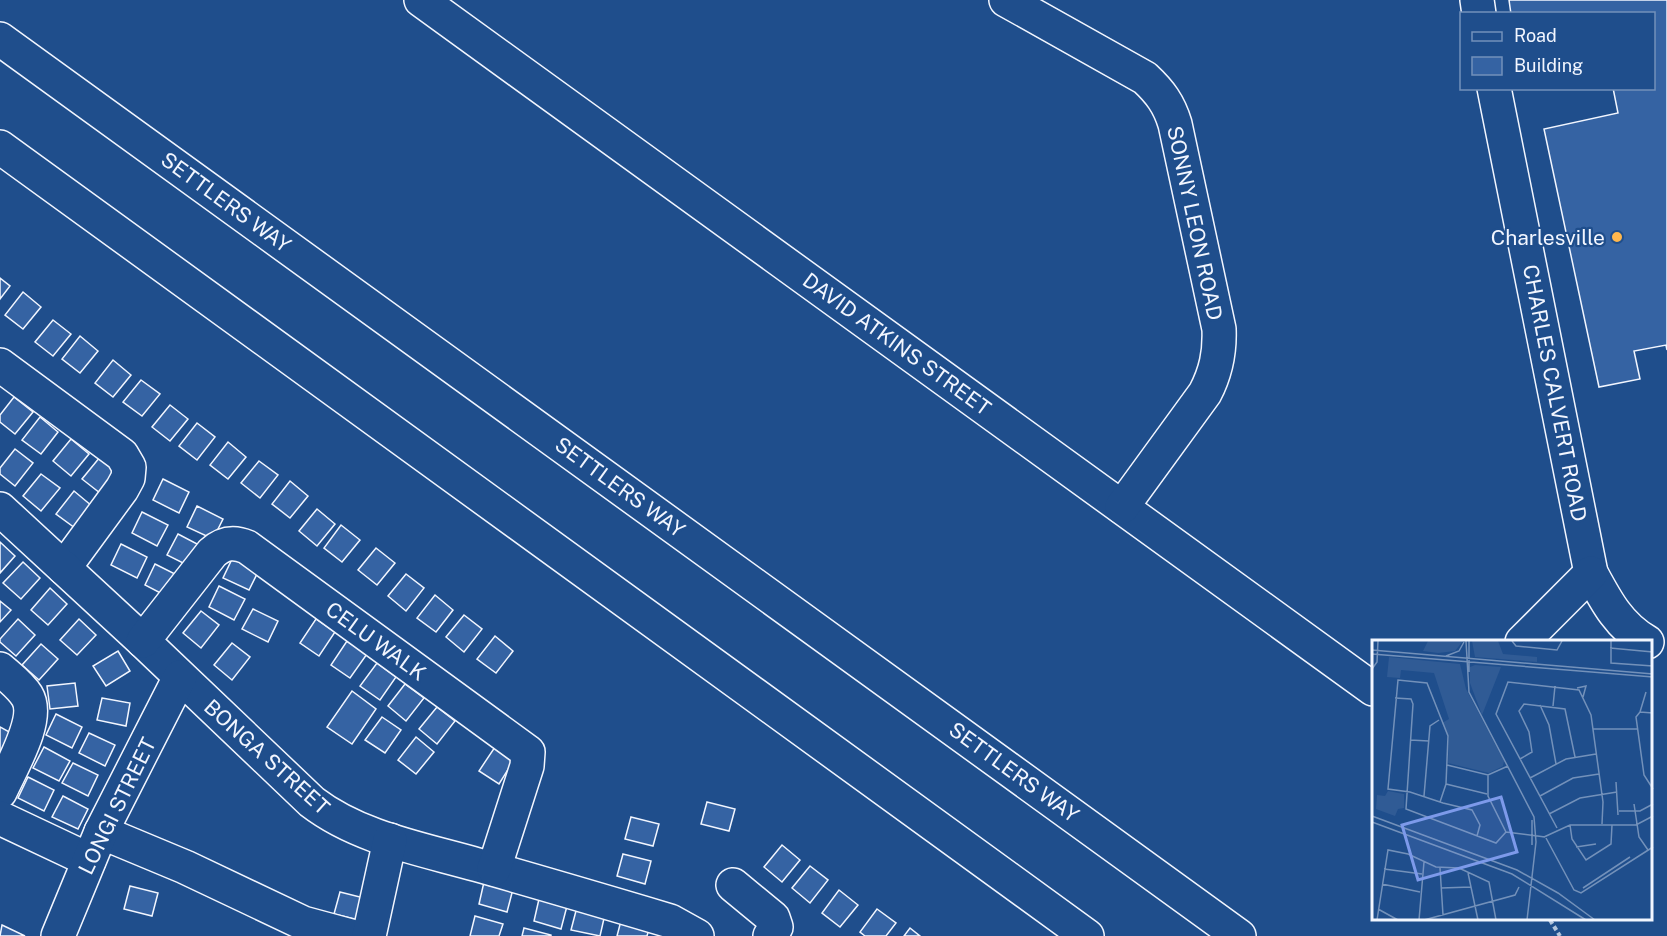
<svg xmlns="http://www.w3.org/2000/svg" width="1667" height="936" viewBox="0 0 1667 936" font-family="'Public Sans',sans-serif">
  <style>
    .building { fill: #3563a3; stroke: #f2f6ff; stroke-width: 1.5 }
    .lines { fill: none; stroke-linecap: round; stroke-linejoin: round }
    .minor-casing { stroke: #f2f6ff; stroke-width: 36 }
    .highway-casing { stroke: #f2f6ff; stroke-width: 36 }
    .path { stroke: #b3c4dc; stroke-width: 4; stroke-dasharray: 4.5 3; stroke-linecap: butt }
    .minor { stroke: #1f4e8c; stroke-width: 33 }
    .highway { stroke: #1f4e8c; stroke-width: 33 }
    .poi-dot { fill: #ffb74d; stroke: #1f4e8c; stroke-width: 2 }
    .labels { text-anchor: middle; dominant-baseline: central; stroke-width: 4.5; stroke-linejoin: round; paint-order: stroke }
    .street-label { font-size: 21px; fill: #f2f6ff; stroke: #1f4e8c }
    .poi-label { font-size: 21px; fill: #f2f6ff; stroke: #1f4e8c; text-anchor: end }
    .inset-road { fill: none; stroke: #7391ba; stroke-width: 1.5 }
    .view { fill: #7d9aea; fill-opacity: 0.15; stroke: #7d9aea; stroke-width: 3 }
    .inset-edge { fill: none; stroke: #f2f6ff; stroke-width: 3 }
  </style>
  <rect width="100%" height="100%" fill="#1f4e8c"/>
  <g class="building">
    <polygon points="1509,0 1667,0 1667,350 1666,345 1634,351 1640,379 1599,387 1544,129 1618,113 1613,88 1654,88 1654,14 1511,14"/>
    <polygon points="0,278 10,286 0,299"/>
    <polygon points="23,292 41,307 23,329 5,315"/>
    <polygon points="53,320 71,334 53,356 35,342"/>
    <polygon points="80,336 98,351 80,373 62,359"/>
    <polygon points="113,360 131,375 113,397 95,383"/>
    <polygon points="141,380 160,394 142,416 123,402"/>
    <polygon points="14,397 33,412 15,434 0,422 0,415"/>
    <polygon points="170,405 188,419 170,441 152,427"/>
    <polygon points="40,417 58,432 41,454 22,440"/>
    <polygon points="197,423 215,437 197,460 179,446"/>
    <polygon points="71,439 89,454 71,476 53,461"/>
    <polygon points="228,442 246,457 228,479 210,465"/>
    <polygon points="15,449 33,463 15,486 0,474 0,468"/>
    <polygon points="100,457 118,471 100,493 82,479"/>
    <polygon points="259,461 278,475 260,498 241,483"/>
    <polygon points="41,474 60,488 41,511 23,496"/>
    <polygon points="163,479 189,492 179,513 153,500"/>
    <polygon points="290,481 308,496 290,518 272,504"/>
    <polygon points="74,491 92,506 75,528 56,514"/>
    <polygon points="197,506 223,519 213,539 187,527"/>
    <polygon points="317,509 335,524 317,546 299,531"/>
    <polygon points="142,512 168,525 157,546 132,533"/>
    <polygon points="341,525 360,540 342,562 324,548"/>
    <polygon points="178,534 203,547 193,568 167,555"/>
    <polygon points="0,542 15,556 0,573"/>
    <polygon points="121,544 147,557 137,578 111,565"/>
    <polygon points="376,548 395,563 377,585 358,570"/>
    <polygon points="233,557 259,570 249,590 223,578"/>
    <polygon points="23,562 40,578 21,599 3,583"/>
    <polygon points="155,564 181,577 170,598 145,585"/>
    <polygon points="406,574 424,588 406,611 388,596"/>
    <polygon points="219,586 245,599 234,620 209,607"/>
    <polygon points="50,588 67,604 48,625 31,610"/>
    <polygon points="435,595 453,610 436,632 417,618"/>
    <polygon points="0,601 11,610 0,622"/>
    <polygon points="253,609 278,621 268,642 242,629"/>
    <polygon points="201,611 219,625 201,648 183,633"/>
    <polygon points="464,615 482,629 464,652 446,637"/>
    <polygon points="18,619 35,635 16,656 0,642 0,639"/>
    <polygon points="79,619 96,635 77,655 60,640"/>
    <polygon points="316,619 335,632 319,656 300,643"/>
    <polygon points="495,636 513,651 496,673 477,659"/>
    <polygon points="347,641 367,654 350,678 331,665"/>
    <polygon points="232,643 250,657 232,680 214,665"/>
    <polygon points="41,644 58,659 39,680 22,665"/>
    <polygon points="118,651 130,671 106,686 93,666"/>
    <polygon points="377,663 396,677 380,700 360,686"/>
    <polygon points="75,683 78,706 50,709 47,686"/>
    <polygon points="405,684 424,698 406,721 388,706"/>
    <polygon points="352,691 376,709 352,744 327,727"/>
    <polygon points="102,698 130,703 126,726 97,720"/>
    <polygon points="437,707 455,721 437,744 419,729"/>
    <polygon points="56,714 82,727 72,748 46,735"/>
    <polygon points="382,717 401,730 385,753 365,740"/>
    <polygon points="0,727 13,734 3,755 0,753"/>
    <polygon points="89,733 115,745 105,766 79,753"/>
    <polygon points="416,737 434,752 416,774 398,760"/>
    <polygon points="44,747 70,761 59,781 33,768"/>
    <polygon points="495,747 514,760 499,784 479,771"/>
    <polygon points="73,763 98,775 88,796 62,783"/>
    <polygon points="28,777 54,790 44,811 18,798"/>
    <polygon points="63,796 88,809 78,829 52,817"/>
    <polygon points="707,802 735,809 729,831 701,824"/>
    <polygon points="631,817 659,824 653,846 625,839"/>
    <polygon points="782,845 800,860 782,882 764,867"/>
    <polygon points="623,854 651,861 645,884 617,876"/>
    <polygon points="810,866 828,880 810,903 792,888"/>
    <polygon points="484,882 513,889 507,912 479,904"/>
    <polygon points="130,886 158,893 152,916 124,909"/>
    <polygon points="839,890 858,905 840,927 822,913"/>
    <polygon points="340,892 368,899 363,921 334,914"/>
    <polygon points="539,899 567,906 561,929 534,921"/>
    <polygon points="577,907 605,914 600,936 571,930"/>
    <polygon points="877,909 896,923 886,936 865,936 860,932"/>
    <polygon points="475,916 503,924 499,936 470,936"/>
    <polygon points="622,917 650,925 647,936 617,936"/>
    <polygon points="2,925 25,936 0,936"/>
    <polygon points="524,928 551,935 551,936 522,936"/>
    <polygon points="910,928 920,936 904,936"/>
  </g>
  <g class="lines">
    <defs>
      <g id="minor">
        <polyline points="421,0 1373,689"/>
        <path d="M1006,0L1145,78C1160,92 1169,104 1175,124L1219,329C1220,353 1216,372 1205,393L1122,507"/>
        <polyline points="1477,0 1479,14"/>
        <path d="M1494,88L1591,573C1606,601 1619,626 1647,642"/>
        <polyline points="0,365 122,455 129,467 128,478 122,489 64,568"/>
        <path d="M0,509L143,641L312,802C359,838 422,849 478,865C542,883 606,902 670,921L697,936"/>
        <path d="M143,641L212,553C223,543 233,541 247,547L528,752L527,766L494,869"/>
        <polyline points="1522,642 1591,573"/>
        <path d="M0,669C9,677 20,685 27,696C41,719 10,769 0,792"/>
        <polyline points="0,818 89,860"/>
        <polyline points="101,832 185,867 303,923 351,936"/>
        <polyline points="733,885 773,918 776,927 770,936"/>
        <polyline points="58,936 101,832 180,677"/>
        <polyline points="369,936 390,840"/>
      </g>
      <g id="highway">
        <polyline points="0,39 1239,936"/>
        <polyline points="0,147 1087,936"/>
      </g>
    </defs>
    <use href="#minor" class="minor-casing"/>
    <use href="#highway" class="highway-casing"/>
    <polyline class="path" points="1550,920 1560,936"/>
    <use href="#minor" class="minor"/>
    <use href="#highway" class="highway"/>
  </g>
  <circle class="poi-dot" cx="1617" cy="237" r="6"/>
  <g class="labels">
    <g class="street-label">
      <text transform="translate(226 202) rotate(36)">SETTLERS WAY</text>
      <text transform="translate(1195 223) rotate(78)">SONNY LEON ROAD</text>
      <text transform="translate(897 344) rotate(36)">DAVID ATKINS STREET</text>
      <text transform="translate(1555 393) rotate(79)">CHARLES CALVERT ROAD</text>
      <text transform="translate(620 487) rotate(36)">SETTLERS WAY</text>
      <text transform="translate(376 641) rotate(36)">CELU WALK</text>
      <text transform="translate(267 757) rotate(42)">BONGA STREET</text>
      <text transform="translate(1014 772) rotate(36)">SETTLERS WAY</text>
      <text transform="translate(117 806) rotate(-64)">LONGI STREET</text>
    </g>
    <g class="poi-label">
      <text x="1605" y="237">Charlesville</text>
    </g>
  </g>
  <g transform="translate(1372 640)">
    <rect width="280" height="280" fill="#1f4e8c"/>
    <path d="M56,1H91L83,11L66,13L51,11ZM100,1H126L131,14L165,17V22L103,17ZM17,17L88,24L94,49L132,121L131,126L117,133L76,123L77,97L70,83L77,79L62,33L29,30L28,38L15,37ZM103,25L129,27L110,75L98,43V27Z" fill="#305b95"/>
    <path d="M16,151L32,154V168L26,169L23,176L4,169L5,155L13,156Z" fill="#305b95"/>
    <path class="inset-road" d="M94,1L97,52L162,177L164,202L155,280M140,1L144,6L185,10L190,1M239,1V23L281,26M238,8L281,12M0,10L281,34M0,14L281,37M74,16L87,11L92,2M0,29L5,22L6,1M97,32V1M205,48L214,46L211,57M23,58L39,59L41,64L34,169L124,203L134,192M168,65L177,85L184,124M181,66L183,46M268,72L274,52M281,73L268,72L264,77L272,135L281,149M221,89H265M38,100L57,101M148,119L160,112L157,92L147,71L152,64L193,69L203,117M75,125L116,135L136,126M116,135V156L134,192L173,197M158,138L194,119L224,114M244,142L246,175M74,144L115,154M52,156L58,86L67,80M168,156L201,138L227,134M68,162L74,144L76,96L55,43L26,40L16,149L38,152L71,163L100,170L108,185L105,196M262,164L267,197L276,210M247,171H268L281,164M177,174L208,158L245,152M0,176L145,230L186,253L223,280M160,180V205M0,182L140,234L214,280M198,185L200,199L214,220L239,204L240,185M185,188L124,74L136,42L207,50L219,75L231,162L230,184M172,197L198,185H264L281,176M174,198L202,250L209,253L281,207M204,207L224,204M68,228L71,275M12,229L50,234M96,233L106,280M10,244L48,252M69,248L99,247M211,248L258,217M6,269L26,280M5,280L16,210L36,214L64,227L87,228L117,242L124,280M47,280L52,222M52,280L143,255L147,247"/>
    <path class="view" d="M129,157L145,212L46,240L30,185Z"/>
    <rect width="280" height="280" class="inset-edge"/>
  </g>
  <rect x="1460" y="12" width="195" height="78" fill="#1f4e8c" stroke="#7391ba" stroke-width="1.5"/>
  <rect x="1472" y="32" width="30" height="9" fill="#1f4e8c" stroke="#7391ba" stroke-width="1.5"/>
  <text x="1514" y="42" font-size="18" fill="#f2f6ff">Road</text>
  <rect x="1472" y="57" width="30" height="18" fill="#3563a3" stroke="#7391ba" stroke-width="1.5"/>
  <text x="1514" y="72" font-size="18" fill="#f2f6ff">Building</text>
</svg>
